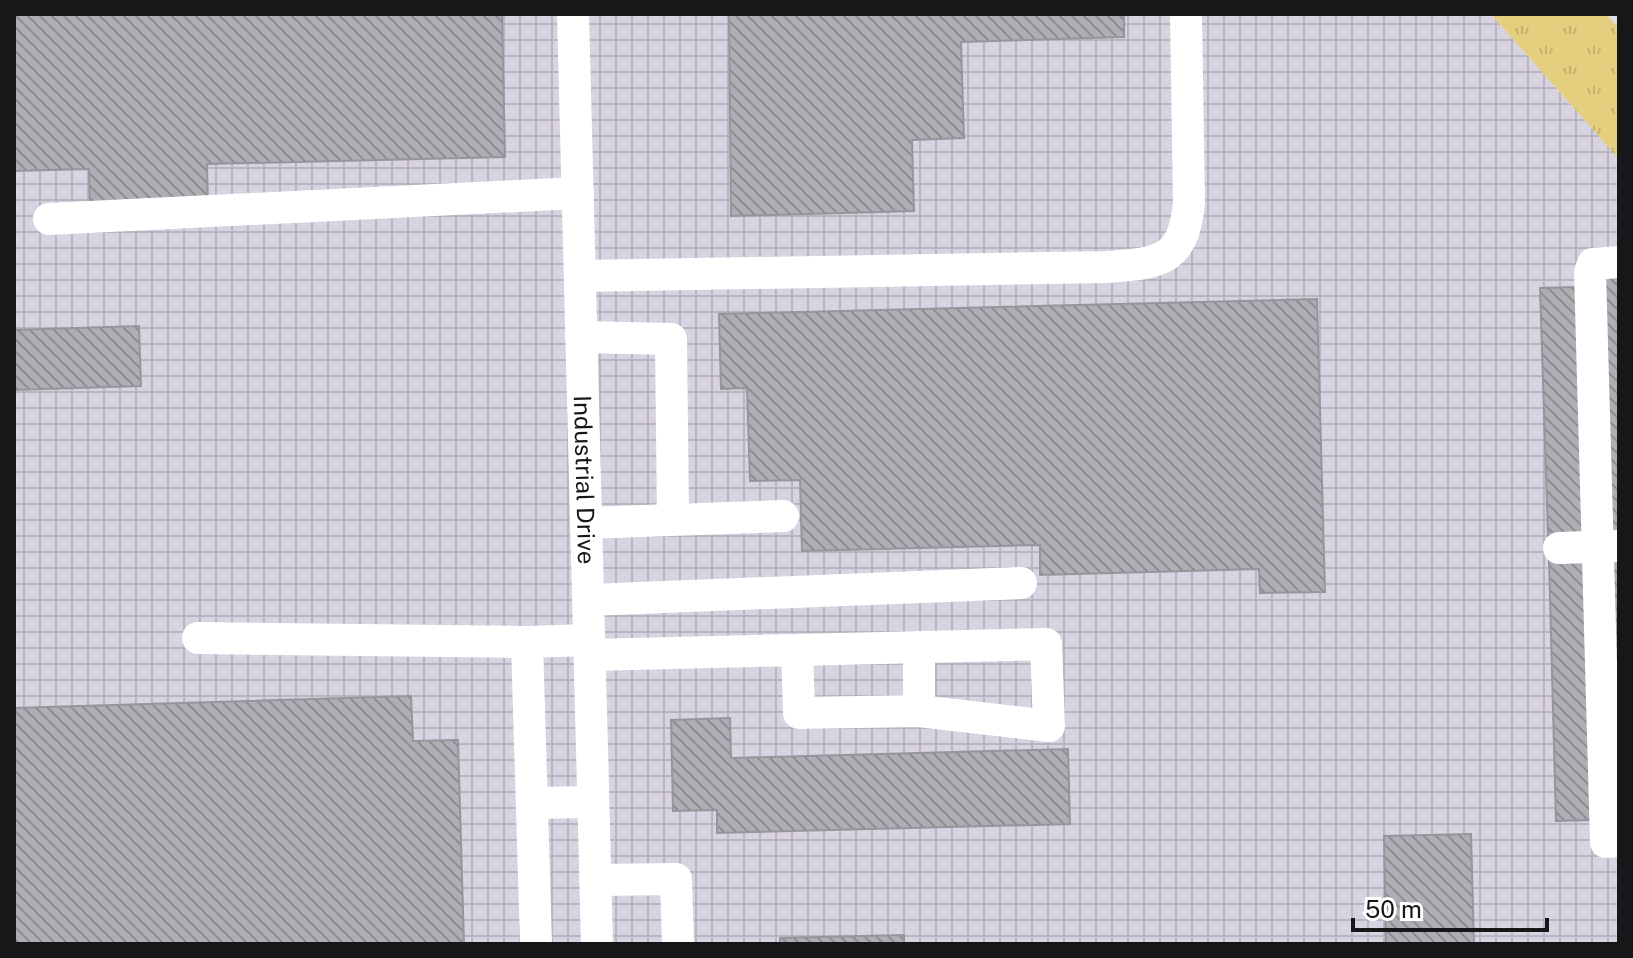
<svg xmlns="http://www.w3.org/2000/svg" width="1633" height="958" viewBox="0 0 1633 958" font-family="'Public Sans',sans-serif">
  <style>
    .industrial { fill: url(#industrial-grid) }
    .grass { fill: url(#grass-tufts) }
    .building { fill: url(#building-back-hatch); stroke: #97959c; stroke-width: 2 }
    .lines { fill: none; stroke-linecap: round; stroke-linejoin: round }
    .minor { stroke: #fff; stroke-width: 32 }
    .labels { text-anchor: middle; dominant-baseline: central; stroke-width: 6; stroke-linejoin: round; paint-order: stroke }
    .street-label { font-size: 24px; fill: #171618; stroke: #fff }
  </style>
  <defs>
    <pattern id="industrial-grid" width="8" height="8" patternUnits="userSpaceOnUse" patternTransform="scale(2)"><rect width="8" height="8" fill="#d8d3e1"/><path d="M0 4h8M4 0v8" fill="none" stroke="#b9b4c0"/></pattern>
    <pattern id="grass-tufts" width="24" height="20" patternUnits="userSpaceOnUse" patternTransform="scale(2)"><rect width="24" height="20" fill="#e4cf7e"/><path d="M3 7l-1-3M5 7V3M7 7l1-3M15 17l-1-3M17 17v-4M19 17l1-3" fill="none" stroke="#c3b16c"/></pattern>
    <pattern id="building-back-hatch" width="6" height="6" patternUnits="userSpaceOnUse" patternTransform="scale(2)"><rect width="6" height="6" fill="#b0aeb5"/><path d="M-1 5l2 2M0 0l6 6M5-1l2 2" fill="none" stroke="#8e8d92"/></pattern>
  </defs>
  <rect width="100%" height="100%" fill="#e1dee5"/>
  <polygon class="industrial" points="14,14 1491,14 1619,159 1619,944 14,944"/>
  <polygon class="grass" points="1491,14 1606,14 1619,28 1619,159"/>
  <g class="building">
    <polygon points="14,14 502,14 505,157 207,164 208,206 90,209 89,169 14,171"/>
    <polygon points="729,14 1124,14 1124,37 961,42 964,138 912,140 914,211 731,216"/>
    <polygon points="1604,275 1619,275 1619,535 1611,535"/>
    <polygon points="1576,287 1583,535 1548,536 1540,288"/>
    <polygon points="1317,299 1325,592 1260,593 1259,569 1040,575 1040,545 802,551 800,480 750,481 747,388 721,389 719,314"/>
    <polygon points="139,326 141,386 14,390 14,330"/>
    <polygon points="1619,559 1619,820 1612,560"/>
    <polygon points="1584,560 1591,820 1556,821 1549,561"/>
    <polygon points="411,696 413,741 458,740 464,944 14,944 14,708"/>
    <polygon points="730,718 731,758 1068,749 1070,824 717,833 717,810 673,811 671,720"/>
    <polygon points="1471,834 1474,944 1386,944 1384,836"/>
    <polygon points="904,935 904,944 780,944 780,938"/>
  </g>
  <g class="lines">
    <g class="minor">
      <path id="s1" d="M573,14L597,944"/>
      <polyline points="49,219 578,193"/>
      <polyline points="1619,262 1593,264 1590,272 1606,842 1619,841"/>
      <path d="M580,276L1108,267C1161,263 1183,261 1189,203L1186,14"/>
      <polyline points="581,337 671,339 673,518"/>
      <polyline points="586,523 783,516"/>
      <polyline points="1559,548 1619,546"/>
      <polyline points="588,600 1021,583"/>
      <polyline points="198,638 527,642 589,640"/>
      <polyline points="527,642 536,944"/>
      <path d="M590,655C742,651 894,648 1046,644L1049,726L919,711L799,713L797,650"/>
      <polyline points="919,711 919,647"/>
      <polyline points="532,803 593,802"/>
      <polyline points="595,880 676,879 678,944"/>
    </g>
  </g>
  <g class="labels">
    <g class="street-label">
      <text stroke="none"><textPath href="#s1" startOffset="466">Industrial Drive</textPath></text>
    </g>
  </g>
  <rect width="1633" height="958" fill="none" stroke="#171618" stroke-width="32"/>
  <path d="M1353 918v12h194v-12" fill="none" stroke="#171618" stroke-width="4"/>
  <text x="1365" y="918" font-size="24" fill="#171618" stroke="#ffffff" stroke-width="6" paint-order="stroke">50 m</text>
</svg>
